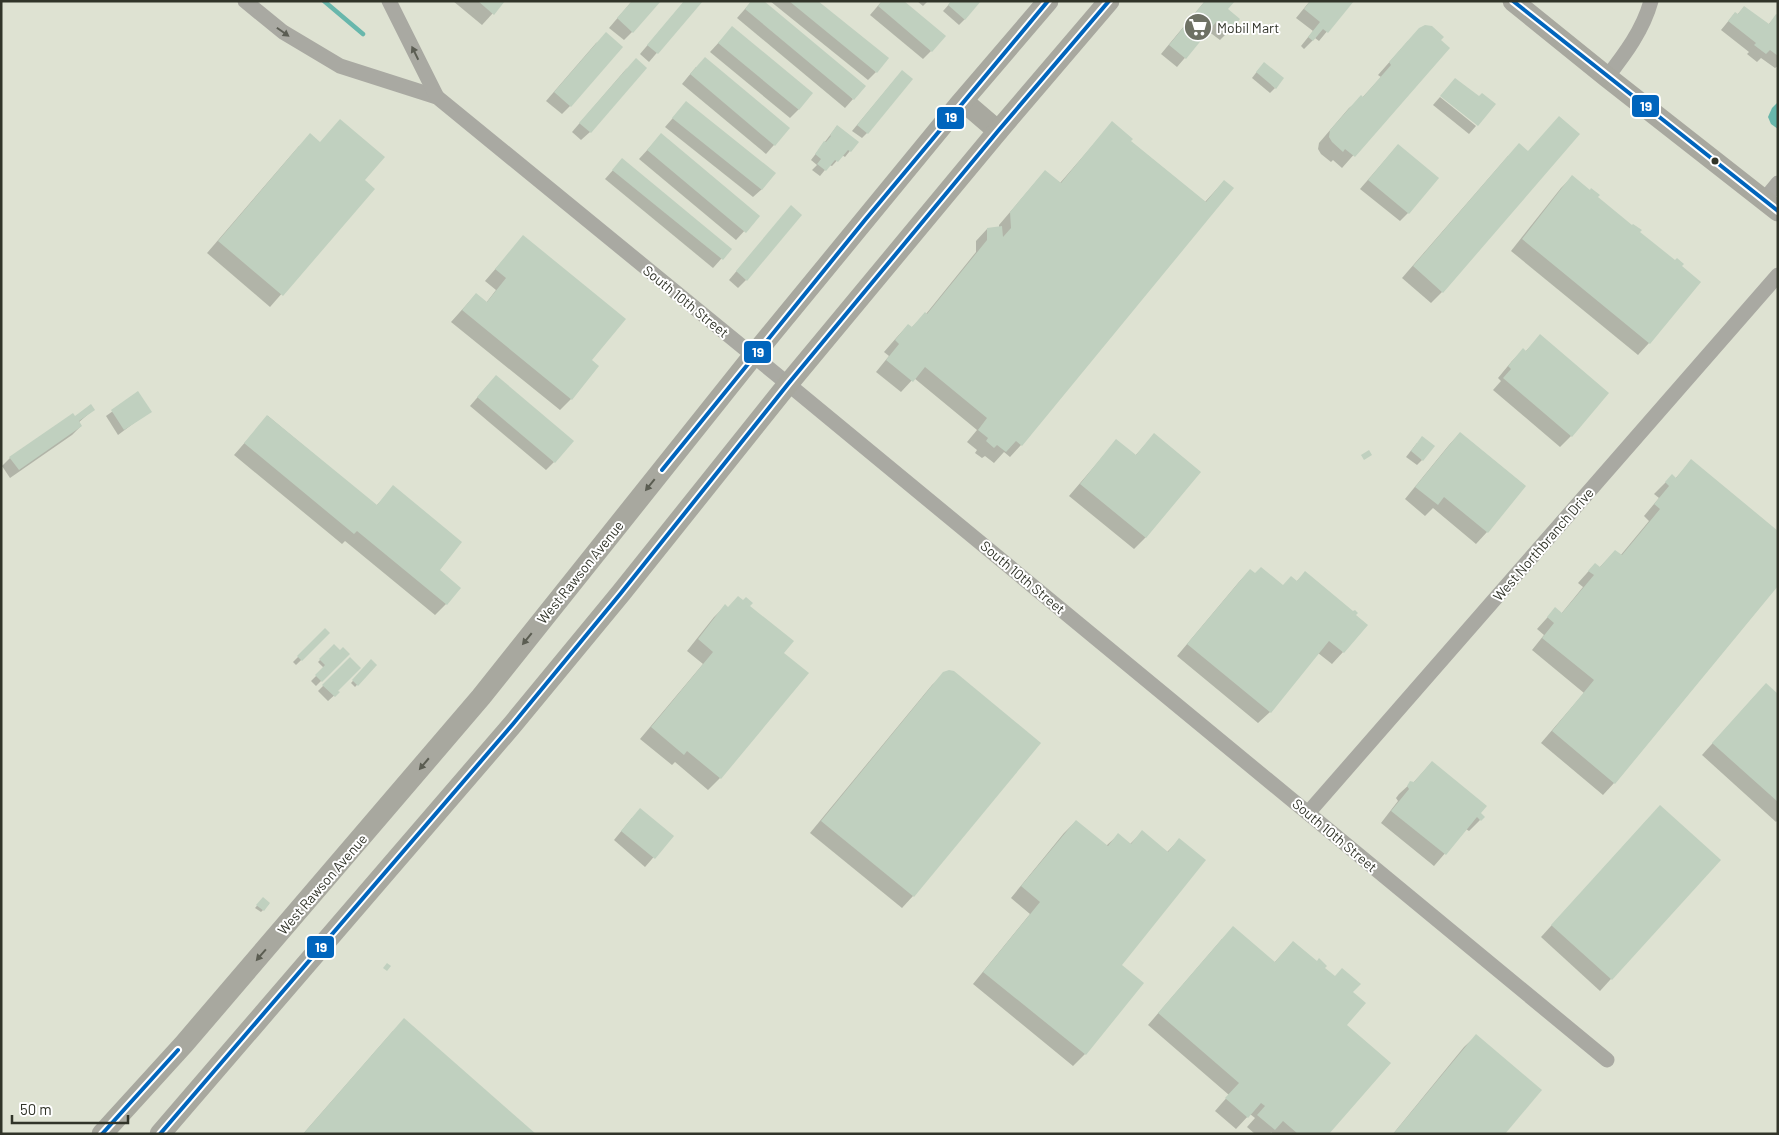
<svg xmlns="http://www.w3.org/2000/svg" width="1779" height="1135" viewBox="0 0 1779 1135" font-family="Barlow,sans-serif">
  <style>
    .water { fill: #68b7ac }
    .shadow { fill: #0003 }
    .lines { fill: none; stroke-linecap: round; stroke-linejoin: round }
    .stream { stroke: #68b7ac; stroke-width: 4.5 }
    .building { fill: #c0d0bf }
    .street { stroke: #a9a9a2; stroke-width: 15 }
    .secondary { stroke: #a8a89f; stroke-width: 21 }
    .bus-1-casing { stroke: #fff; stroke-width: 8 }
    .bus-1 { stroke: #0065bd; stroke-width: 4 }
    .oneway { fill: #5b5d53 }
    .oneway2 { fill: #5b5d52 }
    .bus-dot { fill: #313429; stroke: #fff; stroke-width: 2 }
    .labels { text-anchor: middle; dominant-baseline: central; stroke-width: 4; stroke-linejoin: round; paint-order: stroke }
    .poi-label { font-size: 14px; fill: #313429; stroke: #fff; text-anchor: start }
    .street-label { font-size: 14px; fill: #313429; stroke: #fff }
    .line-badge { stroke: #fff; stroke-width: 2 }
    .badge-label { font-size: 14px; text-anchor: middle; font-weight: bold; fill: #fff }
  </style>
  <rect width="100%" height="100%" fill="#dee2d2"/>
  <polygon class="water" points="1778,102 1778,129 1771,124 1768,117 1772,108"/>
  <g class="shadow">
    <polygon points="453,1 504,1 482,25"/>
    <polygon points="632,1 632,32 624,40 609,28"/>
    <polygon points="685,1 701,1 649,62 640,54"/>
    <polygon points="752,1 853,99 845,108 737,18"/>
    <polygon points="770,1 816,1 876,72 868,80"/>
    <polygon points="882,1 902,1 931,51 923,59 870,15"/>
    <polygon points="917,1 928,1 923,6"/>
    <polygon points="952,1 965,19 959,25 943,11"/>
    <polygon points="1205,1 1226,10 1228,32 1220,40 1208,31 1177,67 1161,54"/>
    <polygon points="1310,1 1352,1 1319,41 1315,38 1304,49 1301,46 1313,31 1296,18"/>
    <polygon points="1744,7 1768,25 1776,16 1778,17 1778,66 1775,68 1761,58 1757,62 1747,54 1749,52 1721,30 1735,13 1737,15"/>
    <polygon points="732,28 799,109 790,118 710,52"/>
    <polygon points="1439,40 1448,48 1342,168 1333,160 1331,162 1321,154 1318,149 1319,143 1349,108 1362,98 1381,77 1378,75 1408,41"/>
    <polygon points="597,42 570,106 562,114 546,101"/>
    <polygon points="696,67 788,129 766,154 682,84"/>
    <polygon points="627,68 590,132 581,140 572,132"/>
    <polygon points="1259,69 1275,88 1270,93 1252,78"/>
    <polygon points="897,77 867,133 862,138 852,131"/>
    <polygon points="1440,97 1476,126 1469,134 1433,105"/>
    <polygon points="686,103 762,189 753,197 665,127"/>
    <polygon points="1112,123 1130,141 1205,202 1224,181 1232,188 1021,445 1010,457 1004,452 994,463 985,456 982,458 975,453 977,450 967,442 977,430 914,378 901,392 876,372 889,356 884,352 897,337 908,325 911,328 926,314 976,252 976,241 987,229 999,227 999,225 1045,171 1060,183"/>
    <polygon points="837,126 857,142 845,157 842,155 832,166 829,165 820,176 812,170 817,165 811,160"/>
    <polygon points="661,135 758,216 736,240 639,159"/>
    <polygon points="320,143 373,189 270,307 207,253 299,146"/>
    <polygon points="1398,145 1408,213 1400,221 1360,189"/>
    <polygon points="1528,152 1442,292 1431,303 1402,278 1508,156"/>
    <polygon points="614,169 730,249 713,268 605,179"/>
    <polygon points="1572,177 1699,282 1649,343 1638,355 1511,251 1561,188"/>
    <polygon points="783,216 746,280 738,288 729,280"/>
    <polygon points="523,237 590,361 571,399 560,410 451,322 476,294 486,303 496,290 485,281"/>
    <polygon points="1540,336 1571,436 1560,447 1493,390 1501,381 1498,378 1512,361 1523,350 1525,352"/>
    <polygon points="488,385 554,462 546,470 470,406"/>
    <polygon points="138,393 150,411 118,435 106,416"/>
    <polygon points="93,410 78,423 81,426 72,435 10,478 2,466 10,458 75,418"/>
    <polygon points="268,416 376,506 394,487 438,570 446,604 435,615 345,541 342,544 234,455"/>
    <polygon points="1460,433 1525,486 1487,532 1476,544 1433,508 1425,516 1405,499 1449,445"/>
    <polygon points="1154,435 1199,472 1145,538 1134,549 1069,496 1116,441 1135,456"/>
    <polygon points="1417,443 1422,460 1417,465 1406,457"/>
    <polygon points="1691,461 1614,783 1603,795 1541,743 1584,693 1532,650 1544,635 1537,629 1555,609 1561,614 1583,587 1578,583 1595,564 1599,568 1615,551 1620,556 1649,521 1644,516 1659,498 1654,494 1672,476 1675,479"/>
    <polygon points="1250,570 1255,574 1282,586 1296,582 1305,573 1343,652 1332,664 1318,653 1270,712 1258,723 1177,656 1239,582"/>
    <polygon points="725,606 728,608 749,606 782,653 807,673 720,778 708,790 675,762 672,765 640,739 703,664 687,651 714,617"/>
    <polygon points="325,630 329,633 296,665 293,662"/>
    <polygon points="334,646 338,650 348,654 316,686 311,681 324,668 318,662"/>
    <polygon points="350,659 336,691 338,692 328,701 318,691"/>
    <polygon points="371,661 375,665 355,687 351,683"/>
    <polygon points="944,674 1039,743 913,896 902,908 810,833 932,685"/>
    <polygon points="1755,696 1778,696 1778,820 1776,822 1702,755"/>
    <polygon points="1432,762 1479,813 1480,820 1469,831 1466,829 1434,866 1381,823 1398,801 1396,798 1399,794 1411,783 1413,783"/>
    <polygon points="632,818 672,836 645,867 614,840"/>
    <polygon points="1649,818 1719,860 1600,991 1541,937"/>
    <polygon points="1076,821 1106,846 1118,835 1130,844 1142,832 1167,852 1179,840 1120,965 1142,983 1085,1054 1073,1066 973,984 1030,914 1011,898 1064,833"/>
    <polygon points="263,899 269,904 261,912 255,908"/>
    <polygon points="1222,939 1274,963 1293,942 1352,993 1328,1134 1273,1134 1271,1132 1270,1134 1255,1134 1247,1127 1255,1118 1250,1114 1236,1129 1215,1111 1229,1095 1148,1025"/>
    <polygon points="393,1031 534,1134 303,1134"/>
    <polygon points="1476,1036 1504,1134 1393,1134 1464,1047"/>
  </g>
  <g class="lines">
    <polyline class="stream" points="324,1 363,34"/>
  </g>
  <g class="building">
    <polygon points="478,1 505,1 494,15"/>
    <polygon points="632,1 661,1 633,33 617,18"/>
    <polygon points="684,1 703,1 658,54 647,45"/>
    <polygon points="751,1 764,1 866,86 854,100 745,9"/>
    <polygon points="789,1 818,1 889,58 877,73"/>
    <polygon points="882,1 904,1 946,36 932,52 878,6"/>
    <polygon points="951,1 981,1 965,20 948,5"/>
    <polygon points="1205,1 1235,1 1228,9 1240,19 1229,33 1216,22 1186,59 1169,45"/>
    <polygon points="1310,1 1354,1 1328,33 1323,29 1313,41 1308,37 1320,22 1304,9"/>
    <polygon points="1744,6 1769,24 1776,14 1778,15 1778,56 1770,50 1766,54 1754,45 1756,43 1728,21 1735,12 1738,14"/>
    <polygon points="1425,25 1432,26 1444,37 1441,40 1450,48 1355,157 1345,149 1343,152 1332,142 1329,137 1330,130 1361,95 1363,97 1391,65 1389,62 1419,28"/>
    <polygon points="732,26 813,93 799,110 718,43"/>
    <polygon points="606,32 623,47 571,107 554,92"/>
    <polygon points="705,57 790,128 775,146 690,74"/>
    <polygon points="636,58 647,68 591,133 579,123"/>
    <polygon points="1264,62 1284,78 1276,89 1256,72"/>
    <polygon points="902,70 913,79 868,134 857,125"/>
    <polygon points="1455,78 1479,96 1482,93 1496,104 1478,126 1440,96"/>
    <polygon points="686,101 776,173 762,190 672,118"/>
    <polygon points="1559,116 1580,134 1443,293 1413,266 1519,143 1528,151"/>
    <polygon points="340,119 385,157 365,180 375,189 283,296 218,241 310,133 320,142"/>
    <polygon points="1112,121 1133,139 1131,141 1206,202 1224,180 1234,188 1022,446 1016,441 1006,452 997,445 994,448 986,441 988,438 978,430 987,418 925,367 913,382 886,360 899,344 895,340 908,324 912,327 925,312 927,314 987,240 987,228 1002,226 1003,237 1011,228 1010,212 1045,170 1061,183"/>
    <polygon points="837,125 859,142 851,152 848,150 838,162 835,160 826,171 817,164 821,159 815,154 824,141 826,142 831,136 830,135"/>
    <polygon points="661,133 760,216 746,233 647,150"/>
    <polygon points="1398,144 1439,178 1409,214 1368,180"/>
    <polygon points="622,158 732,249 723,260 612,170"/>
    <polygon points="1572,175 1590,190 1591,188 1600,195 1598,197 1632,225 1633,224 1642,230 1640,232 1675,260 1677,258 1684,264 1682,266 1701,282 1650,344 1522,239"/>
    <polygon points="791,205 802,215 747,281 736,271"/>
    <polygon points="523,235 626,319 592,360 599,366 572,400 462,310 476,293 487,302 506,278 495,269"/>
    <polygon points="1540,334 1609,393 1572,437 1503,378 1511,369 1508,366 1523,348 1526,351"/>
    <polygon points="496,375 574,441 555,463 477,397"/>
    <polygon points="138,391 152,412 124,430 111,410"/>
    <polygon points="91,404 95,410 79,421 82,426 19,470 9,457 73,413 75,416"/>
    <polygon points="267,415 377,505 393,485 462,542 440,570 461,588 447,605 357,531 354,534 244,443"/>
    <polygon points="1460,432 1526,486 1488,533 1444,497 1438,505 1415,487"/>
    <polygon points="1154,433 1201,472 1146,538 1080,484 1116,439 1136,455"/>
    <polygon points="1422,436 1435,446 1423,461 1411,451"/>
    <polygon points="1369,450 1372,455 1364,460 1361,455"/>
    <polygon points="1691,459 1778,531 1778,586 1615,784 1552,731 1594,680 1542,638 1554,623 1547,617 1555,607 1562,613 1594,575 1588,571 1595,563 1600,567 1615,550 1622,555 1660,509 1654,504 1669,486 1665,482 1672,474 1676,478"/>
    <polygon points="1261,567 1283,585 1291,576 1297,581 1305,571 1353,611 1355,610 1358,613 1356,615 1368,625 1344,653 1329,641 1271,713 1187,644 1250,569 1255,573"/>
    <polygon points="738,596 743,600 746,597 753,603 750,606 794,641 784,653 809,673 721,779 687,751 684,755 651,727 713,652 698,639 725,604 728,607"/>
    <polygon points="325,628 330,633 302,661 297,656"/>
    <polygon points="334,644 340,650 343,647 350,654 322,682 315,675 325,665 319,659"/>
    <polygon points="350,657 361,668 338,691 340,692 335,697 322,685"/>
    <polygon points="371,659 377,665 358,686 352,680"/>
    <polygon points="949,670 954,671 1041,743 914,897 821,821 943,672"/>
    <polygon points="1766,683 1778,694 1778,802 1712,743"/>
    <polygon points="1432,761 1487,806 1481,813 1485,817 1481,821 1477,817 1446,855 1391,811 1409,789 1407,786 1410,781 1414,782"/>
    <polygon points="1660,805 1721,860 1612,980 1551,925"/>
    <polygon points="640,808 674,836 655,859 621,831"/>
    <polygon points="1076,820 1108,846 1118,833 1131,844 1142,830 1168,852 1179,838 1206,860 1122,965 1144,983 1086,1055 983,972 1040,902 1021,886"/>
    <polygon points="263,897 270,903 264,911 256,905"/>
    <polygon points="1233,926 1275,962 1293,941 1317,961 1319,958 1327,966 1325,968 1335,976 1342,968 1361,984 1353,992 1366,1003 1347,1025 1391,1063 1329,1134 1298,1134 1283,1121 1275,1130 1257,1115 1265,1106 1261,1103 1248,1118 1225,1098 1239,1083 1158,1013"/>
    <polygon points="387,963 391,966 387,971 383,968"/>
    <polygon points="404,1018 536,1134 303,1134"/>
    <polygon points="1476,1034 1542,1090 1505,1134 1393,1134"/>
  </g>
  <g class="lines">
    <g class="street">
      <polyline points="245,1 283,32 340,66 437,97 788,384 1607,1060"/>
      <polyline points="389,1 437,97"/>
      <path d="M1607,77C1625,54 1643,30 1651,1"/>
      <polyline points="1764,200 1778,183"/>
      <polyline points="1308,813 1778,275"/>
    </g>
    <g class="secondary">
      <polyline points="1513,1 1607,77 1778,211"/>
      <polyline points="963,101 998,131"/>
      <polyline points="102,1134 184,1044 481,697 753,356 959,105 1048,1"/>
      <polyline points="160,1134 513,724 621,593 788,384 998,131 1109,1"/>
    </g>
    <defs>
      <g id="bus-1">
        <polyline points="1513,1 1778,211"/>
        <polyline points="662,470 865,220 1048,1"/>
        <polyline points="102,1134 178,1050"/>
        <polyline points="160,1134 513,724 621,593 788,384 998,131 1109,1"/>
      </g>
    </defs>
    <use href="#bus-1" class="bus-1-casing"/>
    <use href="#bus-1" class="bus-1"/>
  </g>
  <defs><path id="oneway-solid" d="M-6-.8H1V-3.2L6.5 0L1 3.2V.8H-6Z" transform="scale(1.25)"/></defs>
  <g class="oneway">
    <use href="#oneway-solid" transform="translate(283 32) rotate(35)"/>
    <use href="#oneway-solid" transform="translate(415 53) rotate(-116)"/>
  </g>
  <g class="oneway2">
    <use href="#oneway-solid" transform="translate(650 485) rotate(129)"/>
    <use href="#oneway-solid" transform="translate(527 639) rotate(129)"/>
    <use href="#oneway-solid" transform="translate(424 764) rotate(130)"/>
    <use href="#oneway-solid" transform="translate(261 955) rotate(131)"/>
  </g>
  <defs>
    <symbol id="supermarket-disc" viewBox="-11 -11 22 22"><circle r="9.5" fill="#6e7164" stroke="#fff"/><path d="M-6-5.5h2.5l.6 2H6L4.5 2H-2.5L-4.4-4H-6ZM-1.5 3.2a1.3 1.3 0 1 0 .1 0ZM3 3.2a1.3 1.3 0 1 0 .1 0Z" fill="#fff"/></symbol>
  </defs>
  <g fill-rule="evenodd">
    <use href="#supermarket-disc" x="1182" y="11" width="32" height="32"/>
  </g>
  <circle class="bus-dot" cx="1715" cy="161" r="4.5"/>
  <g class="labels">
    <g class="poi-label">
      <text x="1217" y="27">Mobil Mart</text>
    </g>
    <g class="street-label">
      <text transform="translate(686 301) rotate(39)">South 10th Street</text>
      <text transform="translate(1543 544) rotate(-49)">West Northbranch Drive</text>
      <text transform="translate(580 572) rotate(-51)">West Rawson Avenue</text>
      <text transform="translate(1023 577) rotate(40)">South 10th Street</text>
      <text transform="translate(1335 835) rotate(40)">South 10th Street</text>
      <text transform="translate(322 884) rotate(-49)">West Rawson Avenue</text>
    </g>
  </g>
  <g class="line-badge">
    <rect x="1631" y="94" width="29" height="24" rx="5" fill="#0065bd"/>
    <rect x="936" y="106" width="29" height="24" rx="5" fill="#0065bd"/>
    <rect x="743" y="340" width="29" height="24" rx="5" fill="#0065bd"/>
    <rect x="306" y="935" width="29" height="24" rx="5" fill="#0065bd"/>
  </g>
  <g class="badge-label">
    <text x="1646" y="111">19</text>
    <text x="951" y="122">19</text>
    <text x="758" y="357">19</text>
    <text x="321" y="952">19</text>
  </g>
  <rect width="1779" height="1135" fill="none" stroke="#313429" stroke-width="5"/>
  <path d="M12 1115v8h116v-8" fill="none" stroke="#313429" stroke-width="2.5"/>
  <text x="20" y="1115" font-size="15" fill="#313429" stroke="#ffffff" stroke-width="4" paint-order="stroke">50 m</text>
</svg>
